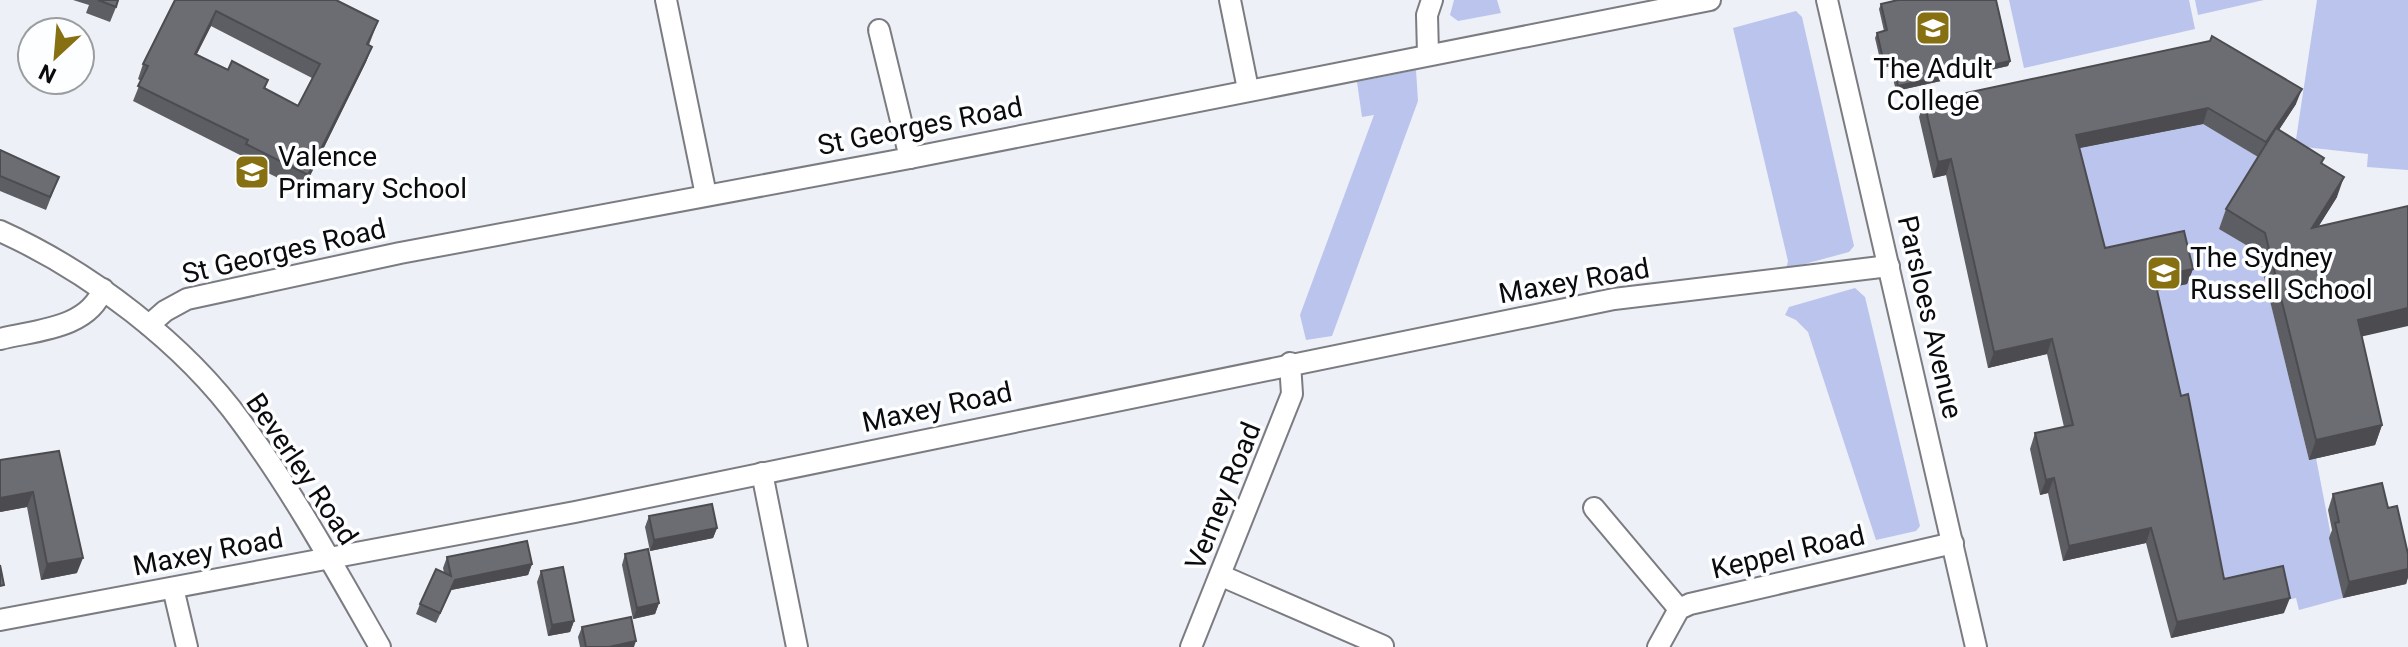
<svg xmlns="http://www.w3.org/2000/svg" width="2408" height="647" viewBox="0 0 2408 647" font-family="Roboto,sans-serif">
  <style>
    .green { fill: #bac4ed }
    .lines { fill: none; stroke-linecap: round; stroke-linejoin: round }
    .minor-casing { stroke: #7b7c82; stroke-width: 24 }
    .minor { stroke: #fff; stroke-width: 20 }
    .wall { fill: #5d5e63; fill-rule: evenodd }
    .shaded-wall { fill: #4c4c50 }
    .building { fill: #6c6d73; stroke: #4c4c50; stroke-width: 2; fill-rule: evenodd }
    .labels { text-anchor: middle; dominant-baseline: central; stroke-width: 7; stroke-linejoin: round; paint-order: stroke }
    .poi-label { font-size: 28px; fill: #0b0b0e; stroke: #fdfeff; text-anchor: start }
    .street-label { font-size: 28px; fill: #0b0b0e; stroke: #fdfeff }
  </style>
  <rect width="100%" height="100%" fill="#eef0f7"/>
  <g class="green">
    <polygon points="1454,0 1497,0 1501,13 1458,21 1450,15"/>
    <polygon points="2009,0 2189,0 2195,29 2024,68"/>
    <polygon points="2195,0 2264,0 2198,15"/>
    <polygon points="2317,0 2408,0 2408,170 2367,167 2368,154 2295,146"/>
    <polygon points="1796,11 1802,17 1854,246 1849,252 1786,269 1788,261 1733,28"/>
    <polygon points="1416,70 1418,101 1332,336 1306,340 1300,315 1374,115 1362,117 1357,82"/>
    <polygon points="2203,124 2260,158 2266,257 2260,259 2309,460 2316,458 2343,598 2299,610 2296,598 2282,601 2218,594 2099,264 2070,150"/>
    <polygon points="1855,288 1865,297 1920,526 1916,531 1876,540 1808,332 1796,320 1785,315 1789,307"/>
  </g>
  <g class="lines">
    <defs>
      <g id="minor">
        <polyline points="666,0 706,195"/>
        <polyline points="1230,0 1248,89"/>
        <polyline points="1827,0 1976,647"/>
        <polyline points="879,30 910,158"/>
        <polyline points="1428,54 1427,15 1432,0"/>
        <path d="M0,231C89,271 185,344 242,423C294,493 337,572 380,647"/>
        <polyline points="149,325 165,311 187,299 400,253 910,158 1710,0"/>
        <path d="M0,339C36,330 88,329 103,289"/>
        <polyline points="762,473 797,647"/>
        <polyline points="1594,508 1679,609"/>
        <polyline points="1222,576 1383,646"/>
        <polyline points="173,588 187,647"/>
        <polyline points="0,620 575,512 1614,299 1889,266"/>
        <polyline points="1191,647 1292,394 1290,363"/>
        <polyline points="1658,647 1679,609 1690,604 1953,543"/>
      </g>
    </defs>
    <use href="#minor" class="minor-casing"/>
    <use href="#minor" class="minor"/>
  </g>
  <g class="wall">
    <polygon points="73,0 119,0 110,22 86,13 89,5"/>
    <path d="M175,0L378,21L369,45L372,47L366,62L303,190L241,160L242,156L133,101L141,81L138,79L143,64ZM211,26L312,78L298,106L265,89L268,80L228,70L197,54Z"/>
    <polygon points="1881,4 2010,61 2008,66 1896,91 1890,66 1882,68 1875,38 1877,33 1884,31 1879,9"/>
    <polygon points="1924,102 2296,104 2279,130 2324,158 2322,163 2337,197 2318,227 2362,337 2382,425 2375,445 2309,460 2258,252 2219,229 2226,209 2258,157 2203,124 2079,148 2105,248 2193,269 2187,284 2157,291 2224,579 2284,613 2171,638 2146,543 2063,561 2048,493 2040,495 2030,449 2035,433 2064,427 2047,354 1988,368 1946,175 1933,178 1919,117"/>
    <polygon points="0,150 59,177 46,210 0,191"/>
    <polygon points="59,451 77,573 41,580 27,507 0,512"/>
    <polygon points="2333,494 2388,508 2408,554 2408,577 2406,584 2343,598 2329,538 2332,530 2328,510"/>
    <polygon points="649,516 717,528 713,538 650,551 645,527"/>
    <polygon points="625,554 659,603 655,614 633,619 622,565"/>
    <polygon points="447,557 532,564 528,575 451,590 436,623 416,614 420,604 444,573 443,568"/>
    <polygon points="541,571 574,621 570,632 548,636 537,582"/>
    <polygon points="582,627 634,647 580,647 578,637"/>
  </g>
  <g class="shaded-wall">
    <polygon points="216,11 211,26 189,69 195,54"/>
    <polygon points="372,47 366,62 303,190 308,175"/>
    <polygon points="1892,61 1890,66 1882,68 1884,63"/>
    <polygon points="2010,61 2008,66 1896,91 1898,86"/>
    <polygon points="2302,89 2296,104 2260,158 2266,142"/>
    <polygon points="2208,108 2203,124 2070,150 2076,135"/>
    <polygon points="1951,159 1946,175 1933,178 1938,162"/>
    <polygon points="2344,177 2337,197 2305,248 2312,228"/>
    <polygon points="2193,269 2187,284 2148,292 2154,277"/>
    <polygon points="2408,308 2408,326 2351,339 2358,320"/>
    <polygon points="2052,339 2047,354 1988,368 1994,352"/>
    <polygon points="2382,425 2375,445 2309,460 2316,440"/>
    <polygon points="2054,478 2048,493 2040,495 2046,480"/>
    <polygon points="33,492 27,507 0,512 0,498"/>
    <polygon points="717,528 713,538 650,551 654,540"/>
    <polygon points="2151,528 2146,543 2063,561 2069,546"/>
    <polygon points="83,558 77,573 41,580 47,564"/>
    <polygon points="532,564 528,575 451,590 436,623 455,580"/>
    <polygon points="2408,569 2408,577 2406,584 2343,598 2349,582"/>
    <polygon points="2290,598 2284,613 2171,638 2177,622"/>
    <polygon points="659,603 655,614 633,619 637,608"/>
    <polygon points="574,621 570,632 548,636 552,625"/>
    <polygon points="636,641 634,647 609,647"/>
  </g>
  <g class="building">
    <polygon points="98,0 118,0 116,7"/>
    <path d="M175,0H336L378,21L367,44L372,47L308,175L246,144L248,140L138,86L148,66L143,64ZM216,11L320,64L298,106L264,88L268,80L232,61L228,70L195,54Z"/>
    <polygon points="1898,0 1996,0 2010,61 1898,86 1892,61 1884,63 1877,33 1887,30 1881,4"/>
    <polygon points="2212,36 2302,89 2266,142 2208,108 2076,135 2105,248 2184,231 2193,269 2154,277 2181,396 2188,394 2224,579 2283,566 2290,598 2177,622 2151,528 2069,546 2054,478 2046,480 2035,433 2073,425 2052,339 1994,352 1951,159 1938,162 1924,102 2210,41"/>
    <polygon points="2276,128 2324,158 2321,163 2344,177 2312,228 2408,206 2408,308 2358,320 2382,425 2316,440 2265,233 2226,209"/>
    <polygon points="0,150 59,177 50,197 0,176"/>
    <polygon points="59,451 83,558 47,564 33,492 0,498 0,460"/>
    <polygon points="2382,483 2388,508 2397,506 2408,554 2408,569 2349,582 2335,523 2339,522 2333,494"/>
    <polygon points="712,504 717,528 654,540 649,516"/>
    <polygon points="527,541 532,564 455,580 440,613 420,604 436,569 451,576 447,557"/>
    <polygon points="648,549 659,603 637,608 625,554"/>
    <polygon points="0,565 4,585 0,586"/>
    <polygon points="563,567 574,621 552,625 541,571"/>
    <polygon points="631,617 636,641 609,647 586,647 582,627"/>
  </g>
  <defs>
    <symbol id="university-square" viewBox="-11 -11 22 22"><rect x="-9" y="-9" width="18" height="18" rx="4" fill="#867011" stroke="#fdfeff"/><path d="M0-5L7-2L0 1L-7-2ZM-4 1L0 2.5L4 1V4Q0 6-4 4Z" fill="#fff"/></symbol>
    <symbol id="school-square" viewBox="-11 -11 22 22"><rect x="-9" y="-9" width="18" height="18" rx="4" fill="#867011" stroke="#fdfeff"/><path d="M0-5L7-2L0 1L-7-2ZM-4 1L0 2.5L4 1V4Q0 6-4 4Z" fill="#fff"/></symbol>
  </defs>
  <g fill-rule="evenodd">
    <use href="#university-square" x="1913" y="8" width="40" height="40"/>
    <use href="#school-square" x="232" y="152" width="40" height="40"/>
    <use href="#school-square" x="2144" y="253" width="40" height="40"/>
  </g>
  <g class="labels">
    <g class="poi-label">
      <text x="1933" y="68" text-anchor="middle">The Adult<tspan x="1933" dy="32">College</tspan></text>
      <text x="278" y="156">Valence<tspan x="278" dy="32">Primary School</tspan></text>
      <text x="2190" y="257">The Sydney<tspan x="2190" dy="32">Russell School</tspan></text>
    </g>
    <g class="street-label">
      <text transform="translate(920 126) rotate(-11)">St Georges Road</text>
      <text transform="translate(284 251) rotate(-13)">St Georges Road</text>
      <text transform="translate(1574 281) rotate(-10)">Maxey Road</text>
      <text transform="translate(1930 317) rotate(77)">Parsloes Avenue</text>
      <text transform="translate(937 407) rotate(-12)">Maxey Road</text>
      <text transform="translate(302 469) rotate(56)">Beverley Road</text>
      <text transform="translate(1223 496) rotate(-68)">Verney Road</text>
      <text transform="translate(208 552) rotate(-11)">Maxey Road</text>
      <text transform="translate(1788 552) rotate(-13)">Keppel Road</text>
    </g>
  </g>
  <g transform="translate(56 56) rotate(206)"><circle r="38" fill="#fdfeff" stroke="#9c9d9f" stroke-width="2"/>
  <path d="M0-6L14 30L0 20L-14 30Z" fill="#867011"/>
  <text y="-12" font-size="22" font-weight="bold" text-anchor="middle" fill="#0b0b0e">N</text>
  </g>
</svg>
